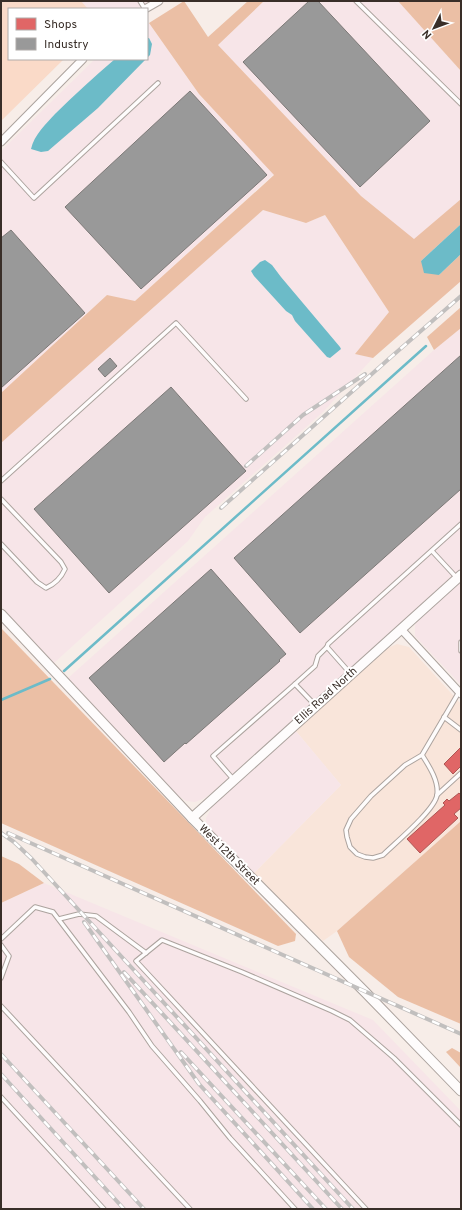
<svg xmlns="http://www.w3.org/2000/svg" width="462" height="1210" viewBox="0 0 462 1210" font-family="Overpass,sans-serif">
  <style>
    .built { fill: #f9e5da }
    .industrial { fill: #f7e5e8 }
    .green { fill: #fadac8 }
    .forest { fill: #ebbfa5 }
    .water { fill: #6cbbc8 }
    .shops { fill: #e06666; stroke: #ae5553 }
    .industry { fill: #999; stroke: #7c7977 }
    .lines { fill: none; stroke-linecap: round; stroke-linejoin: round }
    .stream { stroke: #6cbbc8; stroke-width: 2.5 }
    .service-casing { stroke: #aca39e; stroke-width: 5.5 }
    .minor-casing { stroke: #aca39e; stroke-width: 9 }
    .tertiary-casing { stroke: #aca39e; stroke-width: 11 }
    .service { stroke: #fefcfc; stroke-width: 3.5 }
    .minor { stroke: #fefcfc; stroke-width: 7 }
    .tertiary { stroke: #fefcfc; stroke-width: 9 }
    .rail-casing { stroke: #c1bfbe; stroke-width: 4 }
    .rail { stroke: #fff; stroke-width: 2.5; stroke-dasharray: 8; stroke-linecap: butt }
    .labels { text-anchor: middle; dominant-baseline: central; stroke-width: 4; stroke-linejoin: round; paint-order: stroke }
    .street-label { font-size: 11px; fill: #392e28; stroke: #fff }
  </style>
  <rect width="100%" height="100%" fill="#f7ede8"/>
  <polygon class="built" points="397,644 409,647 461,704 461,821 337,931 323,941 253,874 341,785 295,730 388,648"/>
  <g class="industrial">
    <polygon points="81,1 150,1 136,9 88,9"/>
    <polygon points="264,1 398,1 461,71 461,199 414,240 361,196 218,45"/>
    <polygon points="149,23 199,94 274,174 134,302 107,295 1,393 1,151 95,59 147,59 147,24"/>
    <polygon points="263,210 306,223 325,215 389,312 355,354 373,358 323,412 205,517 188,541 54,663 1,606 1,443"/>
    <polygon points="461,328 461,569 213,792 203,799 195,802 186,801 173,792 67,679 434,350"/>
    <polygon points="461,582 461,685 415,636 415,625 419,619"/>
    <polygon points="295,730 341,785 253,874 206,826 206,818 212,807"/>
    <polygon points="44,883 373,1020 461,1111 461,1209 1,1209 1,903"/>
  </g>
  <polygon class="green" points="1,1 81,1 88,9 9,9 9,59 64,59 1,121"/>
  <g class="forest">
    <polygon points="184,1 208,37 248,1 264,1 218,45 361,196 414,239 461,199 461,224 421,261 439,275 461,254 461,281 373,358 355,354 389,312 325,215 306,223 263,210 1,443 1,393 107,295 135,301 274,175 199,94 149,23"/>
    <polygon points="398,1 461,1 461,71"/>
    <polygon points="461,307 461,328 434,350 427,337"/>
    <polygon points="1,628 296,934 295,941 278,946 1,823"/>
    <polygon points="461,821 461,1024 398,997 349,957 337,931"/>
    <polygon points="1,856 19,864 44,883 1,903"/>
    <polygon points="452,1048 461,1053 461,1068 446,1052"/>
  </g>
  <g class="water">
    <polygon points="147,38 149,38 152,44 150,55 147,58"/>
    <path d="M115,59H146L98,108L48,151L41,152L31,149C34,135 46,124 55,114C74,95 94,77 115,59Z"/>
    <polygon points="461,224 461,254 439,275 424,273 421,261"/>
    <polygon points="265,260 272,265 281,277 340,347 341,349 330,358 327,357 295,321 292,315 286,311 254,276 251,271 260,262"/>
  </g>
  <g class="shops">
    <polygon points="461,747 461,766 453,774 444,764"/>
    <polygon points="459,793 461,795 461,808 454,814 458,818 420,853 407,839 445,805 443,803 447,799 449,801"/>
  </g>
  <g class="industry">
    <polygon points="309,1 318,1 430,121 360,187 243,62"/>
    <polygon points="190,91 267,175 141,289 65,207"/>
    <polygon points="11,230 85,313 1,388 1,238"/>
    <polygon points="461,355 461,489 300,633 234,558"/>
    <polygon points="110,358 117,366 105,377 98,369"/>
    <polygon points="171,387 246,471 109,593 34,509"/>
    <polygon points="211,569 286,654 279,660 280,661 186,744 185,743 164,762 89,678"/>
  </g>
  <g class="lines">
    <g class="stream">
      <polyline points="64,671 426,346"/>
      <polyline points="1,700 50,679"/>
    </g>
    <defs>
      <g id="service">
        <polyline points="140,1 145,9"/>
        <polyline points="356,1 461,104"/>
        <polyline points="1,162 34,198 158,83"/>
        <polyline points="1,481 176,323 246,399"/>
        <path d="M1,499L61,562L65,569C61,578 55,584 46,588L37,582L1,544"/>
        <polyline points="432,551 457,578"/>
        <polyline points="461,642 461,651"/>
        <polyline points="350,673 327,647 328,644 461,524"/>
        <polyline points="295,684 315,666 318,656 327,647"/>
        <polyline points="444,717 461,730"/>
        <path d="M422,755C429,766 439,781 437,795C435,810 394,844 383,855L373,858L365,857L357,854L350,847L347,837L346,830L351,819L371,796L405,765L422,755L459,692"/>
        <polyline points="234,780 213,756 295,684 315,705"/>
        <polyline points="437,795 461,773"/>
        <polyline points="59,919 79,914 96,916 146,953"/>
        <polyline points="1,939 35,907 53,912 129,1012 152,1046 200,1101 230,1138 295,1209"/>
        <polyline points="1,945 9,956 1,978"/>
        <polyline points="1,1006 190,1209"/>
        <polyline points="1,1097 104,1209"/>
        <polyline points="366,1209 136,961 162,940 242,972 332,1011 350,1020 394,1058 461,1125"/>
      </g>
      <g id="minor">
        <polyline points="145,9 159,1"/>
        <polyline points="1,142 83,59"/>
        <polyline points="401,629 461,694"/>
      </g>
      <g id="tertiary">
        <polyline points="1,614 192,818 365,992 461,1091"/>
        <polyline points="192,818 461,575"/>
      </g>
    </defs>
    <use href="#service" class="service-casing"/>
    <use href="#minor" class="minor-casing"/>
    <use href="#tertiary" class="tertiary-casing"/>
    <use href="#service" class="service"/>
    <use href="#minor" class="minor"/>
    <use href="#tertiary" class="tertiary"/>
    <defs>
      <g id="rail">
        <polyline points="246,466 303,415 365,374"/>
        <polyline points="221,508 391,357 461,296"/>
        <polyline points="1,833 14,842 32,859 353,1209"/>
        <polyline points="8,833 461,1034"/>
        <polyline points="84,922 199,1084 313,1209"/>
        <polyline points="124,972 342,1209"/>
        <polyline points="181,1052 326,1209"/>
        <polyline points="1,1054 144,1209"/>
        <polyline points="1,1074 124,1209"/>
      </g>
    </defs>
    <use href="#rail" class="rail-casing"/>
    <use href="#rail" class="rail"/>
  </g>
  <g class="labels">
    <g class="street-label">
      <text transform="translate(326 696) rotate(-42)">Ellis Road North</text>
      <text transform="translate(229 855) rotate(45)">West 12th Street</text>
    </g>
  </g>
  <rect width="462" height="1210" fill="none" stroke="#392e28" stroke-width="4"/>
  <rect x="8" y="8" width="140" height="52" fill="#ffffff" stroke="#b0aba9"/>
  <rect x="16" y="18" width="20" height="12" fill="#e06666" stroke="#b0aba9"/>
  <text x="44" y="28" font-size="12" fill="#392e28">Shops</text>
  <rect x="16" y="38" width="20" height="12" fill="#999999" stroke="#b0aba9"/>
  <text x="44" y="48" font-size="12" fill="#392e28">Industry</text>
  <g transform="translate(434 28) rotate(228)" stroke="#ffffff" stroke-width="3" paint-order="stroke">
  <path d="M0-3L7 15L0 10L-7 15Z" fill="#392e28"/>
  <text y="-6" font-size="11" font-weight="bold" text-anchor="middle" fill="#392e28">N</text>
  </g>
</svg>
